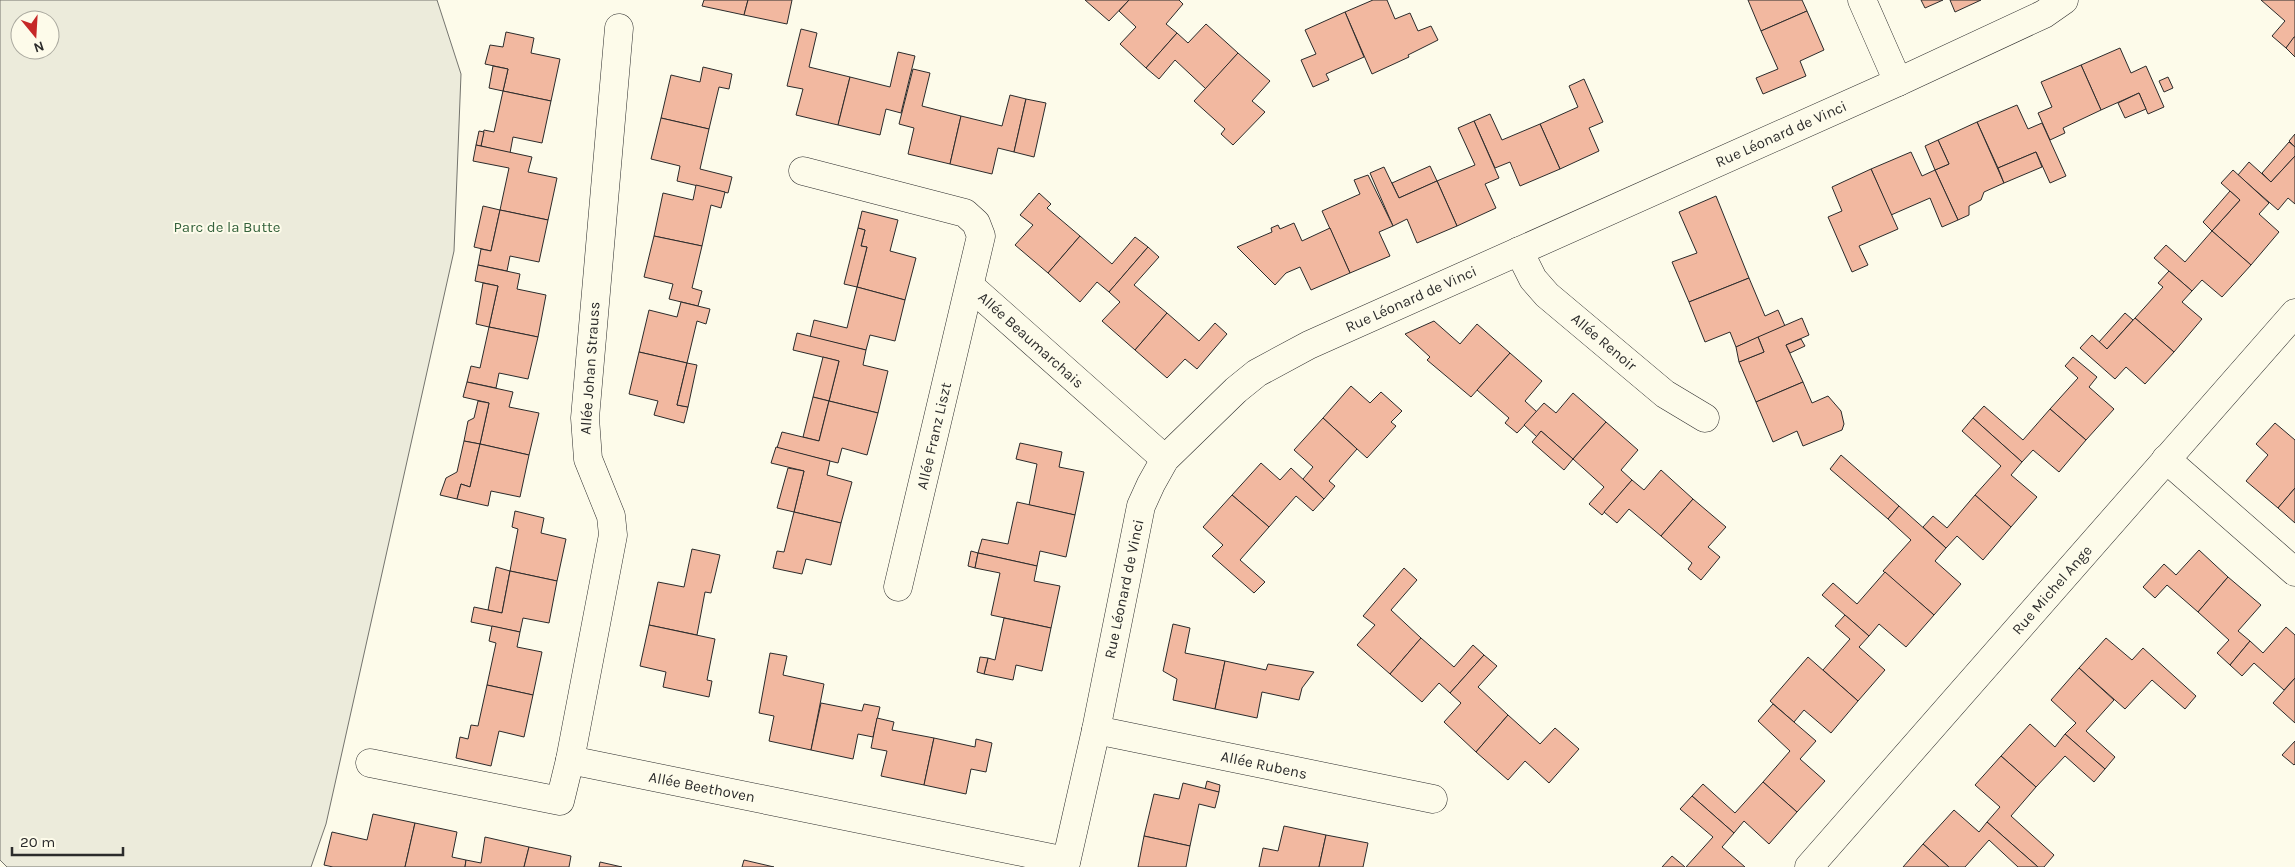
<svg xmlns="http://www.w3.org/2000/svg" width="2295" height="867" viewBox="0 0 2295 867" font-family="Karla,sans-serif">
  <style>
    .green { fill: #ecebdb; stroke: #74746e; fill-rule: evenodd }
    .building { fill: #f2b8a0; stroke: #2b2b2b }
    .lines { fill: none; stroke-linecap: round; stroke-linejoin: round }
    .street-casing { stroke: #2b2b2b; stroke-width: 29 }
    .street { stroke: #fdfbea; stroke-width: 28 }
    .labels { text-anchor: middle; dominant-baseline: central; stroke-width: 4; stroke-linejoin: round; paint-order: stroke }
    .street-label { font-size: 15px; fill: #2b2b2b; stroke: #fdfbea }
    .park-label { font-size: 15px; fill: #34623c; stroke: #fdfbea }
  </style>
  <rect width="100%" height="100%" fill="#fdfbea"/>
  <path class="green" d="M0,0H437L461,74L454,251L326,824L311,867H7L0,860ZM20,20H50V50H20Z"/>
  <g class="building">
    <polygon points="704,0 748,0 744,15 702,6"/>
    <polygon points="748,0 792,0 787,24 744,15"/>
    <polygon points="1085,0 1129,0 1109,21"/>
    <polygon points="1129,0 1179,0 1183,4 1166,24 1177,33 1146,68 1120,44 1136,27 1119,11"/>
    <polygon points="1373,0 1387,0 1395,19 1410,13 1418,31 1431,26 1438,40 1408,55 1409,57 1372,74 1345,12"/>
    <polygon points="1748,0 1802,0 1807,11 1761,31"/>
    <polygon points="1921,0 1943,0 1925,8"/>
    <polygon points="1950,0 1981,0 1955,12"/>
    <polygon points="2261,0 2295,0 2295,37 2286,48 2272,36 2285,21"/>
    <polygon points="1807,11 1824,50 1800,61 1806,76 1763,94 1756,78 1778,69 1761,31"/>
    <polygon points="1345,12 1364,57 1326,74 1329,80 1313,87 1301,60 1316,54 1305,30"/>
    <polygon points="1206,24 1238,53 1206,89 1175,60 1159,79 1146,68 1177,33 1188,43"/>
    <polygon points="801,29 817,33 809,67 850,77 838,125 796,115 803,89 787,86"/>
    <polygon points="506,32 534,38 531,53 560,59 551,101 503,91 508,69 485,64 490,45 503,47"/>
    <polygon points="2294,37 2295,37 2295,57 2286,48"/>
    <polygon points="2120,48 2131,73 2146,66 2164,107 2148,114 2139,93 2101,110 2081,65"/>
    <polygon points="898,52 915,56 901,113 886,109 880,135 838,125 850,77 890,87"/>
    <polygon points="1238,53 1270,81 1252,101 1265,112 1233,145 1221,134 1225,129 1194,101"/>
    <polygon points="2081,65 2101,110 2063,128 2065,133 2050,140 2038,113 2052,107 2041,82"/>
    <polygon points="493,66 508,69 503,91 489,88"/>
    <polygon points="703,67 732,74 729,89 719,87 709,129 661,118 671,75 700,82"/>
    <polygon points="913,69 930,73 922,106 961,116 950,164 908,154 914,128 899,124"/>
    <polygon points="2168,77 2173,88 2164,92 2159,81"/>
    <polygon points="1584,79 1603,122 1589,128 1599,151 1560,169 1540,124 1578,107 1569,86"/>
    <polygon points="503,91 551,101 542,143 513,137 510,153 481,146 484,130 494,132"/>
    <polygon points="2139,93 2146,109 2125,118 2118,103"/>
    <polygon points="1010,95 1026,99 1014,152 998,148 992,174 950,164 961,116 1002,126"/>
    <polygon points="1026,99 1046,103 1034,157 1014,152"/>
    <polygon points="2017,105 2028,129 2042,123 2066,176 2050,183 2036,152 1998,168 1977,122"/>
    <polygon points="1490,114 1502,140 1540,124 1560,169 1520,186 1510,162 1495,168 1474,121"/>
    <polygon points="661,118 709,129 700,169 732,177 728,193 677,181 680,166 651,159"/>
    <polygon points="1474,121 1499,178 1485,184 1496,208 1457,226 1437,181 1475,165 1458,128"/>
    <polygon points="1977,122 2004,183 1984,192 1981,200 1969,206 1969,215 1958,220 1935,170 1949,164 1938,140"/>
    <polygon points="479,131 484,132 481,146 476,145"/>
    <polygon points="2295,134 2295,147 2289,141"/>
    <polygon points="1938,140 1949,164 1935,170 1925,146"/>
    <polygon points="2289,142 2295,147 2295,156 2271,182 2262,173"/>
    <polygon points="476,145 532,157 528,172 557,178 548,220 500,210 509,168 473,161"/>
    <polygon points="1911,152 1922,176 1935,170 1958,220 1942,227 1930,198 1891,215 1871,169"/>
    <polygon points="2036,152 2042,167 2004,183 1998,168"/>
    <polygon points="2295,156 2295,204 2288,198 2278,210 2238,175 2249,162 2271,182"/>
    <polygon points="1430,166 1437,181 1399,198 1392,183"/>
    <polygon points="1384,167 1399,198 1437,181 1457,226 1417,243 1407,219 1393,226 1370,173"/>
    <polygon points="1871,169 1898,229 1859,246 1868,265 1852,272 1828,217 1842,211 1832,187"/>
    <polygon points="2233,170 2269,203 2259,214 2279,232 2251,265 2212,231 2240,200 2221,183"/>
    <polygon points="1368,175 1393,226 1379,232 1390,256 1350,273 1322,211 1360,194 1354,180"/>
    <polygon points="696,185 725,192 721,208 711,205 702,246 654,236 663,193 693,200"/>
    <polygon points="2230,191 2240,200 2212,231 2203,222"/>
    <polygon points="1039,193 1051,204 1047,208 1080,236 1048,273 1015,245 1033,225 1020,215"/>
    <polygon points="1716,196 1749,278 1689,302 1672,262 1697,253 1679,212"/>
    <polygon points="483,206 500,210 491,251 474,247"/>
    <polygon points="500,210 548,220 539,262 510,256 507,271 478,265 481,249 491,251"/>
    <polygon points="862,211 898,220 890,251 916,258 905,300 857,287 867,247 861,246 865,230 858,228"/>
    <polygon points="1294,223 1302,241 1330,228 1350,273 1311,290 1300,267 1286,273 1275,285 1237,247 1272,232 1271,228 1278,225 1280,229"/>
    <polygon points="858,228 865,230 861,246 867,247 857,287 844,284"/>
    <polygon points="2212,231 2251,265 2222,297 2202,280 2192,291 2154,258 2166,245 2185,262"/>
    <polygon points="654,236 702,246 692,288 702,291 698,306 669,299 673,284 644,277"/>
    <polygon points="1080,236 1112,264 1135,237 1148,247 1109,292 1097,282 1080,302 1048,273"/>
    <polygon points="1148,247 1159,257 1134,285 1167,313 1135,350 1102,321 1120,302 1109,292"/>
    <polygon points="478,265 520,274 517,289 546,295 538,337 489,327 498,286 475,281"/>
    <polygon points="2169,271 2192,291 2182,302 2202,319 2174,352 2135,318 2163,287 2158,283"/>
    <polygon points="1749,278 1765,316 1778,310 1785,326 1736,347 1730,332 1705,342 1689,302"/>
    <polygon points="483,283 498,286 489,327 476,324"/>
    <polygon points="857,287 905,300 895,341 870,335 866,350 810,337 814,320 847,328"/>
    <polygon points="681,302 710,309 706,324 697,321 687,363 639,352 649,310 677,317"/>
    <polygon points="1167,313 1199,341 1215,323 1227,334 1197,369 1185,359 1167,378 1135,350"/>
    <polygon points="2125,313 2133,320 2107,349 2099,342"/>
    <polygon points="1802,318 1809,335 1786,345 1803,382 1756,402 1739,362 1764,352 1758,337"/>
    <polygon points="2135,318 2174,352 2145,384 2126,367 2115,379 2080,348 2092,335 2107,349"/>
    <polygon points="1434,321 1460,344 1477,324 1510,353 1471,397 1427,360 1430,357 1405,334"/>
    <polygon points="489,327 538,337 528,379 499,373 496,388 467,382 471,366 480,368"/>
    <polygon points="797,333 866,350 863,365 888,371 878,413 829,401 839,361 793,350"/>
    <polygon points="1758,337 1764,352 1739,362 1736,347"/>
    <polygon points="1801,339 1805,346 1790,353 1786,345"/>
    <polygon points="639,352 687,363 677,405 688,407 684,423 654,415 658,401 629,394"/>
    <polygon points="1510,353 1542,381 1525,401 1537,412 1517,433 1505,423 1509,418 1477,390"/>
    <polygon points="823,357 839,361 829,401 813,397"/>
    <polygon points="2073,357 2097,377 2089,387 2114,409 2086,440 2050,409 2078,378 2065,366"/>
    <polygon points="687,363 697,365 688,407 677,405"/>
    <polygon points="467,382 513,392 509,407 539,413 529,455 480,444 489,403 463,397"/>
    <polygon points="1803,382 1812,403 1828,396 1841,411 1844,424 1842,430 1803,446 1797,431 1773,442 1756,402"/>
    <polygon points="1351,386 1370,403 1381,392 1402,411 1391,422 1396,426 1367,458 1323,418"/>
    <polygon points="1573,393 1606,422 1573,459 1541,431 1537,437 1524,425 1544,403 1556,413"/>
    <polygon points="813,397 829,401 819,441 803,437"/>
    <polygon points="478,401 489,403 480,444 464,441 468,421 474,418"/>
    <polygon points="829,401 878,413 867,455 842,448 838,463 777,448 782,432 819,441"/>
    <polygon points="1984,406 2023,440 2050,409 2086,440 2059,472 2033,450 2022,462 1973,418"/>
    <polygon points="1323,418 1357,449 1329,481 1335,486 1324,499 1303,479 1313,467 1294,450"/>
    <polygon points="1973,418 2022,462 2011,475 2037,497 2011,527 1975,495 2001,466 1962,431"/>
    <polygon points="1606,422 1638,450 1621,470 1632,480 1602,515 1589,504 1604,487 1573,459"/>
    <polygon points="2275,423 2295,440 2295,488 2278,508 2246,481 2268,455 2256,444"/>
    <polygon points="1541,431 1573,459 1564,470 1532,442"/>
    <polygon points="464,441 480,444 470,487 461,484 457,499 440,495 446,478 457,472"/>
    <polygon points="1020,443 1062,452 1059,467 1084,472 1075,515 1029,505 1037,464 1016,459"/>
    <polygon points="480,444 529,455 520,497 491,491 488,506 457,499 461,484 470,487"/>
    <polygon points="776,447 830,461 827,475 852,482 841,523 794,512 804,471 771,463"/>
    <polygon points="1841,455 1899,506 1888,519 1830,469"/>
    <polygon points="1261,463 1280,480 1291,468 1324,499 1313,511 1296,496 1269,527 1232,495"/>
    <polygon points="788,468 804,471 794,512 777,508"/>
    <polygon points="1661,470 1693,499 1661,536 1629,509 1617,523 1604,512 1632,480 1644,490"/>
    <polygon points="2295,488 2295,523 2278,508"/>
    <polygon points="1232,495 1269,527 1240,560 1265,582 1254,593 1212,556 1223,545 1203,527"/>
    <polygon points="1975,495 2011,527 1983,560 1957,536 1946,548 1923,527 1933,516 1947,528"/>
    <polygon points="1693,499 1726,527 1708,547 1720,557 1701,580 1688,569 1692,563 1661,536"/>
    <polygon points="1017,502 1075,515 1066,557 1040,551 1037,566 978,553 982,539 1008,544"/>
    <polygon points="1899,506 1946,548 1935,561 1961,584 1934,615 1883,571 1911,540 1888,519"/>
    <polygon points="515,511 544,518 541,533 566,539 557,581 510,571 518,529 512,527"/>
    <polygon points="794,512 841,523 831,565 806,559 802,574 773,568 777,551 784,552"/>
    <polygon points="692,549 720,555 711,593 705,592 697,635 649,625 658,582 684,587"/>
    <polygon points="2199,550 2228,577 2198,612 2167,585 2155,598 2143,587 2164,564 2176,575"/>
    <polygon points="971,551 978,553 975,568 968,566"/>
    <polygon points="978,553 1037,566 1034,581 1060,586 1051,628 991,615 1000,573 975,568"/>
    <polygon points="496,567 510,571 502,613 488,610"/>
    <polygon points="1404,568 1417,580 1391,610 1421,638 1390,674 1357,645 1375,625 1363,616"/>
    <polygon points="510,571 557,581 549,623 523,618 520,632 471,622 474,607 502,613"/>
    <polygon points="1885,572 1934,615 1906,647 1879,624 1869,636 1822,595 1833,583 1857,604"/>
    <polygon points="2228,577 2261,605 2238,631 2250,641 2230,665 2217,653 2229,640 2198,612"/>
    <polygon points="1845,615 1869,636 1859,647 1885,670 1858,701 1823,670 1850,639 1835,626"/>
    <polygon points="1004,618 1051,628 1042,671 1016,665 1013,680 984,674 988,658 995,660"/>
    <polygon points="1173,624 1190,628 1185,653 1225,661 1215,709 1173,700 1177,679 1163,671"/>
    <polygon points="649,625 715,639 707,680 712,681 709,697 663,687 666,672 640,666"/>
    <polygon points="492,626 520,632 517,647 542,652 533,695 487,685 496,643 489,641"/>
    <polygon points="2286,627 2295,635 2295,678 2284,690 2254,663 2242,676 2230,665 2250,641 2263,653"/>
    <polygon points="1421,638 1454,667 1473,645 1484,655 1450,693 1439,683 1422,702 1390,674"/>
    <polygon points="2106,638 2132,660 2143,648 2196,696 2185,709 2152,680 2125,709 2079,668"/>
    <polygon points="770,653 787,656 783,675 824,684 811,750 769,741 774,716 759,713"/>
    <polygon points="1484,655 1497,666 1478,687 1508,715 1476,752 1444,722 1461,703 1450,693"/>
    <polygon points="980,657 988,658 984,674 977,672"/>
    <polygon points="1808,657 1858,701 1831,733 1804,710 1794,722 1770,701"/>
    <polygon points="1225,661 1266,670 1268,664 1314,672 1302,688 1299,700 1262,692 1257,718 1215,709"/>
    <polygon points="2079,668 2114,700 2086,731 2115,757 2105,769 2065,734 2076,723 2051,700"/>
    <polygon points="2295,678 2295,723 2273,703"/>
    <polygon points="487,685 533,695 524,737 499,731 491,766 456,758 460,737 468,739 471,725 478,726"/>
    <polygon points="821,703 862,711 864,704 880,707 873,737 858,734 853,759 811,750"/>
    <polygon points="1773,704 1816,741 1800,759 1825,781 1797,812 1763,782 1790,751 1758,721"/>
    <polygon points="1508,715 1540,744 1555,728 1579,749 1549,783 1525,761 1508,780 1476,752"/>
    <polygon points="877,718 894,722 892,730 934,738 924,785 881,776 887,751 871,748"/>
    <polygon points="2030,724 2055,747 2065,734 2105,769 2094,782 2065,756 2036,787 2001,756"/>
    <polygon points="934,738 975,747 976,739 992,743 986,772 971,769 966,794 924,785"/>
    <polygon points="2295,741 2295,764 2294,765 2282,755"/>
    <polygon points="2001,756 2036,787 2011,816 2054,855 2044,867 2038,867 1987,822 2000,807 1975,785"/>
    <polygon points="1207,781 1220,785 1219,792 1205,789"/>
    <polygon points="1763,782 1797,812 1769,844 1744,821 1734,833 1692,796 1703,784 1735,813"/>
    <polygon points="1183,783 1219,792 1215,808 1199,804 1190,846 1144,836 1154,794 1179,799"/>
    <polygon points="1692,796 1734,833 1722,847 1745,867 1686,867 1713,837 1680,809"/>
    <polygon points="1954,810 1979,832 1987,822 2038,867 2018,867 1989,840 1965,867 1949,867 1923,844"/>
    <polygon points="373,814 415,823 405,867 333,867 324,865 332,832 367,840"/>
    <polygon points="415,823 457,832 452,857 466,860 465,867 405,867"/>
    <polygon points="1284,826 1326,835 1319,867 1259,867 1263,848 1278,851"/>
    <polygon points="1326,835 1368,843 1363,867 1319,867"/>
    <polygon points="1144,836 1190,846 1186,867 1138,867"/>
    <polygon points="485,837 529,847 524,867 465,867 466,860 481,863"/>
    <polygon points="1923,844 1949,867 1903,867"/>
    <polygon points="529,847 571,856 569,867 524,867"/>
    <polygon points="1672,856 1685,867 1662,867"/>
    <polygon points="744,860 774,867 742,867"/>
    <polygon points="600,862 622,867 599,867"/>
  </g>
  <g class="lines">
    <defs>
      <g id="street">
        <polyline points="1862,0 1898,82"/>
        <polyline points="803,171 965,213 976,223 981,236 898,587"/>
        <polyline points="1519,251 1533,279 1547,295 1665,394 1705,418"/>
        <polyline points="970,286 1165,459"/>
        <polyline points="2166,459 2295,572"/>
        <polyline points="1096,730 1433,799"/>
        <polyline points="570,760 613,535 611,516 588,459 585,418 619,28"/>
        <polyline points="370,763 560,801 570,760 1066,861"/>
        <polyline points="1065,867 1096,730 1141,506 1151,484 1165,459 1236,390 1257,373 1309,345 1898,82 2044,14 2064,0"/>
        <polyline points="1809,867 2295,313"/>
      </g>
    </defs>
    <use href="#street" class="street-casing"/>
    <use href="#street" class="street"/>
  </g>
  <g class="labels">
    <g class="street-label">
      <text transform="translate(1781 134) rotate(-24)">Rue Léonard de Vinci</text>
      <text transform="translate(1411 299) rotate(-24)">Rue Léonard de Vinci</text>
      <text transform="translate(1031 340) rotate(42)">Allée Beaumarchais</text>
      <text transform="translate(1604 342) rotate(40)">Allée Renoir</text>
      <text transform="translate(590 368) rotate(-86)">Allée Johan Strauss</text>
      <text transform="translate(934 436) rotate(-77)">Allée Franz Liszt</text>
      <text transform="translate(1124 589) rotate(-78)">Rue Léonard de Vinci</text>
      <text transform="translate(2052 590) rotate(-49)">Rue Michel Ange</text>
      <text transform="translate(1264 765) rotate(12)">Allée Rubens</text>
      <text transform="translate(702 787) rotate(11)">Allée Beethoven</text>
    </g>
    <g class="park-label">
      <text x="227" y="227">Parc de la Butte</text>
    </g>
  </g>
  <g transform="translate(35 35) rotate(162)"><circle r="24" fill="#fdfbea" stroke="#a9a89e"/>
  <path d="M0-4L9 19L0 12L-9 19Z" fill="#c62828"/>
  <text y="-8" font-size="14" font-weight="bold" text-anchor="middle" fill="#2b2b2b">N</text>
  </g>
  <path d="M12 847v8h111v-8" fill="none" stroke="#2b2b2b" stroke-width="2.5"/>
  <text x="20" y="847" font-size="15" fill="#2b2b2b" stroke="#fdfbea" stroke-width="4" paint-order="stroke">20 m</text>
</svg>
